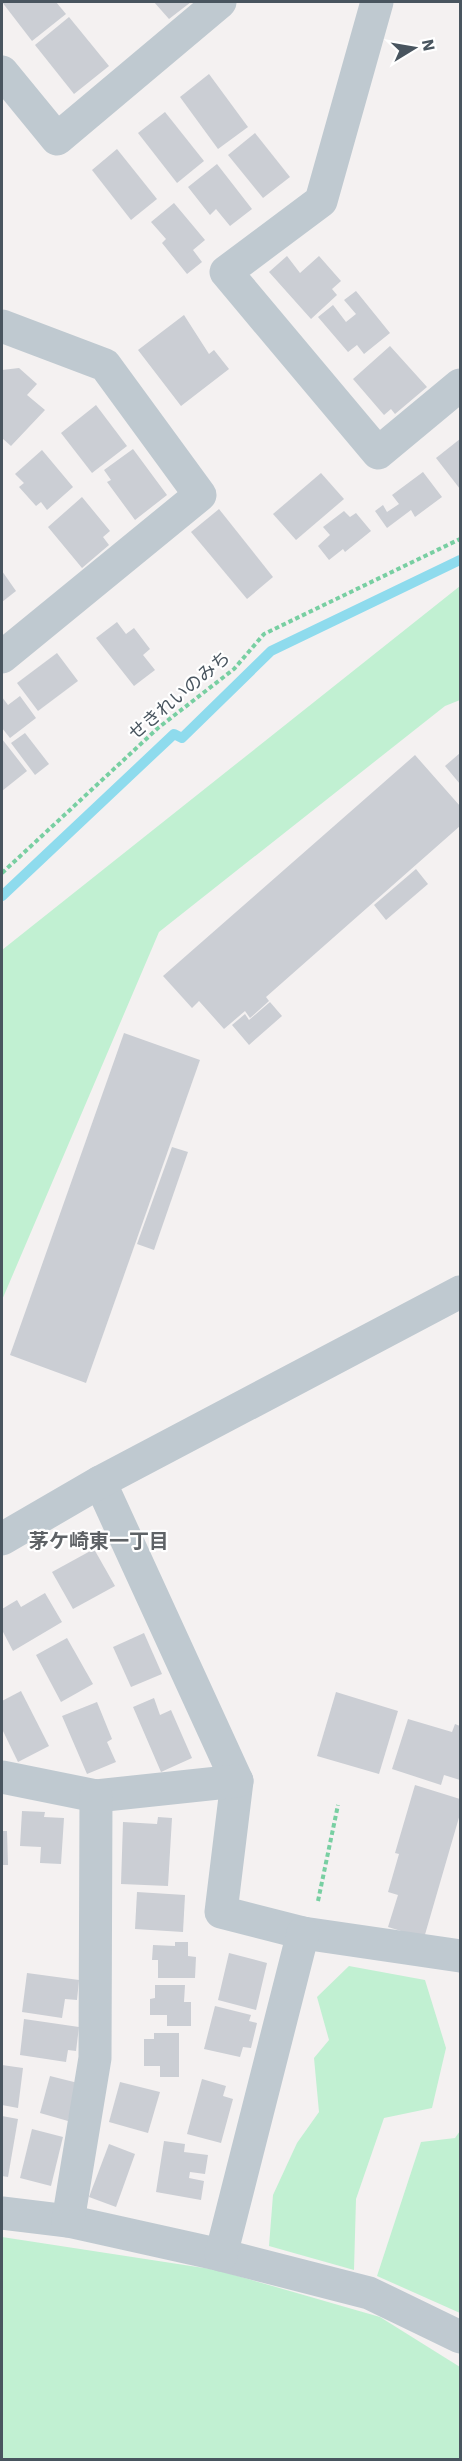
<svg xmlns="http://www.w3.org/2000/svg" width="462" height="2461" viewBox="0 0 462 2461" font-family="'IBM Plex Sans','Noto Sans JP',sans-serif">
  <style>
    .green { fill: #c1f0d2 }
    .lines { fill: none; stroke-linecap: round; stroke-linejoin: round }
    .stream { stroke: #8edbed; stroke-width: 10 }
    .building { fill: #cbced4 }
    .path { stroke: #78cfa2; stroke-width: 4; stroke-dasharray: 4.5 3; stroke-linecap: butt }
    .minor { stroke: #bfc9d0; stroke-width: 33 }
    .labels { text-anchor: middle; dominant-baseline: central; stroke-width: 4.5; stroke-linejoin: round; paint-order: stroke }
    .street-label { font-size: 18px; fill: #49555f; stroke: #fff }
    .neighbourhood-label { font-size: 20px; font-weight: bold; fill: #5e6266; stroke: #fff }
  </style>
  <rect width="100%" height="100%" fill="#f4f1f1"/>
  <g class="green">
    <polygon points="460,586 460,700 445,706 159,932 2,1300 2,950"/>
    <polygon points="349,1966 425,1980 446,2048 432,2108 384,2118 356,2199 354,2270 269,2246 273,2195 297,2143 319,2112 314,2058 329,2040 317,1997"/>
    <polygon points="460,2131 460,2313 377,2276 421,2142 455,2138"/>
    <polygon points="2,2237 217,2270 380,2317 460,2367 460,2459 2,2459"/>
  </g>
  <g class="lines">
    <polyline class="stream" points="2,896 174,734 182,738 271,651 460,560"/>
  </g>
  <g class="building">
    <polygon points="2,2 56,2 66,14 32,41"/>
    <polygon points="154,2 191,2 169,19"/>
    <polygon points="69,17 109,66 74,94 35,45"/>
    <polygon points="209,74 248,127 218,149 180,97"/>
    <polygon points="165,112 204,161 177,183 138,133"/>
    <polygon points="255,133 290,177 263,198 228,155"/>
    <polygon points="117,149 157,199 131,220 92,170"/>
    <polygon points="217,164 252,209 230,226 216,209 210,215 188,187"/>
    <polygon points="174,203 205,240 193,250 202,262 187,274 162,243 166,239 151,222"/>
    <polygon points="287,256 300,273 319,256 341,281 332,289 337,295 311,319 269,272"/>
    <polygon points="356,291 390,333 364,354 357,345 348,352 318,317 333,305 346,322 356,314 344,300"/>
    <polygon points="184,315 209,354 214,350 229,369 181,406 138,350"/>
    <polygon points="390,346 427,387 395,414 391,409 384,415 353,379"/>
    <polygon points="19,368 37,384 27,395 45,410 11,446 2,438 2,370"/>
    <polygon points="96,405 127,446 92,473 61,433"/>
    <polygon points="460,439 460,489 436,458"/>
    <polygon points="133,449 167,495 135,520 107,482 111,480 104,470"/>
    <polygon points="42,450 73,487 47,510 41,502 36,506 19,487 24,483 15,474"/>
    <polygon points="423,472 442,497 415,517 411,510 387,528 375,511 383,505 387,512 399,504 392,495"/>
    <polygon points="321,473 344,499 296,540 273,514"/>
    <polygon points="82,497 110,531 103,537 109,545 82,568 48,527"/>
    <polygon points="219,509 273,577 247,599 191,532"/>
    <polygon points="344,511 350,517 356,513 371,531 345,552 343,549 329,560 318,546 330,535 323,527"/>
    <polygon points="2,571 16,591 2,602"/>
    <polygon points="117,622 126,634 134,628 150,649 143,655 155,670 134,686 96,638"/>
    <polygon points="57,653 78,681 38,711 17,683"/>
    <polygon points="20,696 36,718 10,738 2,728 2,697 8,705"/>
    <polygon points="25,733 49,764 35,775 11,743"/>
    <polygon points="2,739 27,771 2,791"/>
    <polygon points="460,753 460,784 445,766"/>
    <polygon points="415,755 460,806 460,826 266,997 269,1001 250,1018 245,1011 224,1029 199,1001 192,1008 163,976"/>
    <polygon points="416,869 428,884 386,920 374,905"/>
    <polygon points="270,1002 282,1016 249,1045 232,1025 245,1014 249,1020"/>
    <polygon points="124,1033 200,1060 86,1383 10,1355"/>
    <polygon points="172,1147 188,1152 154,1250 137,1244"/>
    <polygon points="94,1549 115,1586 73,1609 52,1572"/>
    <polygon points="45,1593 62,1622 13,1651 2,1630 2,1609 17,1600 21,1607"/>
    <polygon points="144,1633 162,1674 131,1687 113,1647"/>
    <polygon points="67,1638 93,1684 61,1702 36,1655"/>
    <polygon points="21,1691 49,1746 18,1762 2,1729 2,1701"/>
    <polygon points="336,1692 398,1711 379,1774 317,1756"/>
    <polygon points="154,1698 160,1715 171,1710 192,1758 161,1772 133,1707"/>
    <polygon points="97,1702 112,1739 107,1742 116,1762 87,1774 62,1716"/>
    <polygon points="408,1719 452,1732 455,1724 460,1726 460,1780 444,1775 441,1785 392,1769"/>
    <polygon points="415,1785 460,1799 460,1814 424,1938 388,1927 398,1895 388,1892 399,1854 395,1853"/>
    <polygon points="22,1811 45,1812 44,1817 64,1818 61,1864 40,1863 41,1847 20,1846"/>
    <polygon points="158,1817 172,1818 168,1886 121,1884 123,1822 157,1824"/>
    <polygon points="2,1831 7,1831 8,1865 2,1865"/>
    <polygon points="137,1892 185,1895 183,1932 135,1929"/>
    <polygon points="175,1942 188,1942 188,1956 196,1957 195,1978 158,1978 158,1960 152,1960 153,1945 175,1946"/>
    <polygon points="229,1953 267,1963 256,2010 218,2000"/>
    <polygon points="27,1973 79,1980 77,2000 65,1999 62,2018 22,2012"/>
    <polygon points="155,1985 185,1985 184,2002 191,2002 191,2026 167,2026 167,2015 150,2015 150,1999 155,1998"/>
    <polygon points="215,2006 251,2015 249,2021 257,2023 251,2048 243,2047 240,2057 204,2049"/>
    <polygon points="24,2019 79,2027 76,2051 68,2050 66,2062 20,2055"/>
    <polygon points="154,2033 179,2033 179,2077 160,2077 160,2066 144,2066 144,2039 154,2039"/>
    <polygon points="2,2065 23,2068 18,2108 2,2105"/>
    <polygon points="50,2076 78,2083 68,2121 40,2113"/>
    <polygon points="202,2079 226,2086 223,2096 233,2099 221,2143 187,2134"/>
    <polygon points="120,2082 160,2092 148,2133 109,2122"/>
    <polygon points="2,2116 18,2119 8,2177 2,2176"/>
    <polygon points="32,2129 63,2137 51,2186 20,2178"/>
    <polygon points="164,2141 185,2144 184,2152 208,2155 205,2174 190,2172 189,2178 204,2181 201,2200 156,2192"/>
    <polygon points="109,2144 135,2154 116,2207 89,2197"/>
  </g>
  <g class="lines">
    <g class="path">
      <polyline points="2,873 158,728 234,669 264,634 460,539"/>
      <polyline points="318,1901 338,1805"/>
    </g>
    <g class="minor">
      <polyline points="377,2 321,201 226,272 378,453 460,385"/>
      <polyline points="2,72 57,139 220,2"/>
      <polyline points="2,326 105,365 200,495 2,657"/>
      <polyline points="100,1482 237,1781 221,1912 303,1933 460,1956"/>
      <polyline points="2,1539 100,1482 460,1292"/>
      <polyline points="2,1777 96,1796 237,1781"/>
      <polyline points="2,2213 68,2221 221,2255 369,2293 460,2337"/>
      <polyline points="68,2221 95,2058 96,1796"/>
      <polyline points="221,2255 303,1933"/>
    </g>
  </g>
  <g class="labels">
    <g class="street-label">
      <text transform="translate(179 695) rotate(-40)">せきれいのみち</text>
    </g>
    <g class="neighbourhood-label">
      <text x="99" y="1540">茅ケ崎東一丁目</text>
    </g>
  </g>
  <rect width="462" height="2461" fill="none" stroke="#49555f" stroke-width="6"/>
  <g transform="translate(414 48) rotate(79)" stroke="#ffffff" stroke-width="4.5" paint-order="stroke">
  <path d="M0-4.5L10 22L0 15L-10 22Z" fill="#49555f"/>
  <text y="-9" font-size="16" font-weight="bold" text-anchor="middle" fill="#49555f">N</text>
  </g>
</svg>
